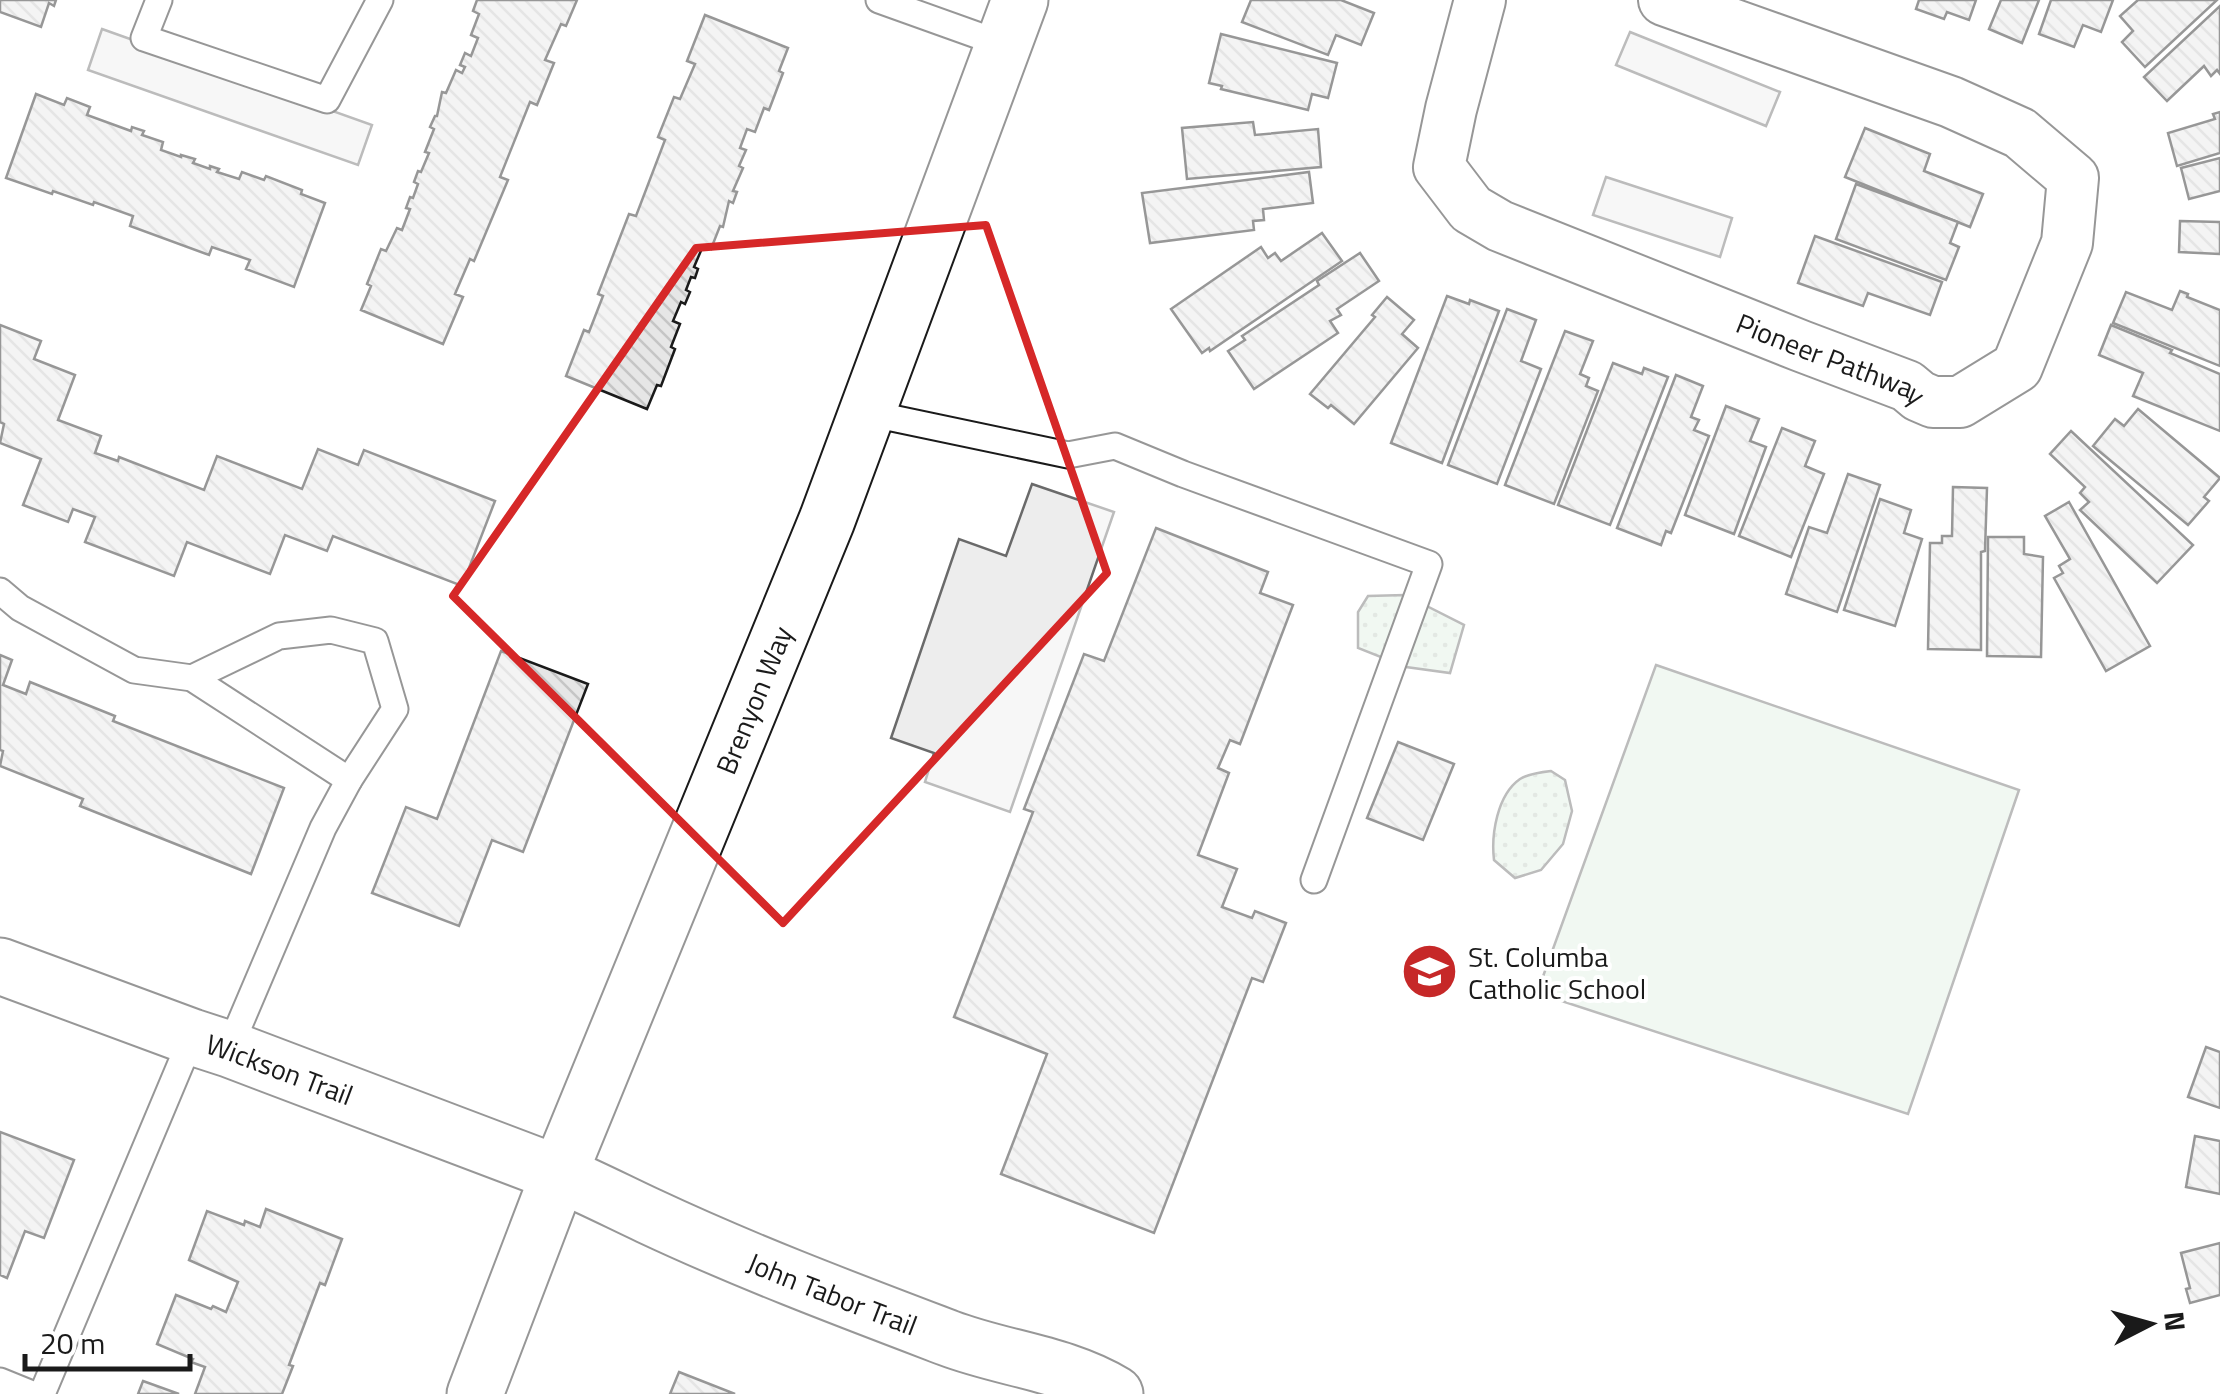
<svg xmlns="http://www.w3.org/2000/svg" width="2220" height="1394" viewBox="0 0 2220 1394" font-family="'Titillium Web',sans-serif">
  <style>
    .green { fill: #e0efe3; stroke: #6a6a6a; stroke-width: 2.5 }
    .park { fill: url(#park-dots); stroke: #6a6a6a; stroke-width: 2.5 }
    .parking { fill: #ededed; stroke: #6a6a6a; stroke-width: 2.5 }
    .building { fill: url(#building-back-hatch); stroke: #1a1a1a; stroke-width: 2.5 }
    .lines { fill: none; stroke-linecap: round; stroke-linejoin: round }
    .service-casing { stroke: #1a1a1a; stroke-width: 29 }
    .minor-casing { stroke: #1a1a1a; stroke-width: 54 }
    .tertiary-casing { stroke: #1a1a1a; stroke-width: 59 }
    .service { stroke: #fff; stroke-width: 25 }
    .minor { stroke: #fff; stroke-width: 50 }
    .tertiary { stroke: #fff; stroke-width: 55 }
    .marked { fill: none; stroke: #d62828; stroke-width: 8; stroke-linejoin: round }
    .labels { text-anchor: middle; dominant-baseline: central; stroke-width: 8; stroke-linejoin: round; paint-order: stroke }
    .street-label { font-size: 28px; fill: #1a1a1a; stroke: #fff }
    .poi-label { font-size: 28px; fill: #1a1a1a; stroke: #fff; text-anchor: start }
  </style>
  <defs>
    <pattern id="park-dots" width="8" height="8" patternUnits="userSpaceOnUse" patternTransform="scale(2.5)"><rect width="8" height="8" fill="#e0efe3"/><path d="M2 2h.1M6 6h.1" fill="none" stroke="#c0ccc2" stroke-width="1.8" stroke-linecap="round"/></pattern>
    <pattern id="building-back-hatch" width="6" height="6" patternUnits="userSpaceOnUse" patternTransform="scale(2.5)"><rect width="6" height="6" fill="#e6e6e6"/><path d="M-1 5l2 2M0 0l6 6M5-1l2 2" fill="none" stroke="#c5c5c5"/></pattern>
  </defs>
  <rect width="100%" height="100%" fill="#fff"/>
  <polygon class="green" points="1656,665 2019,790 1908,1114 1537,993"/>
  <g class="park">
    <polygon points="1405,595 1464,625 1450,673 1406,667 1358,648 1358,612 1368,596"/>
    <path d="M1551,771L1565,780L1572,811L1563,844L1541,870L1515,878L1494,860C1491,835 1497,795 1520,779C1528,774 1542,772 1551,771Z"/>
  </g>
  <g class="parking">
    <polygon points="102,29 372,125 358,165 88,70"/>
    <polygon points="1630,32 1780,92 1766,126 1616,65"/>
    <polygon points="1606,177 1732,218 1720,257 1593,215"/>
    <polygon points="1032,484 1114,512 1010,812 925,782 934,753 891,738 959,539 1006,556"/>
  </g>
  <g class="building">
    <polygon points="0,0 56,0 54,6 49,3 41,27 0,12"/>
    <polygon points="477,0 577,0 566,26 561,24 545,60 554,63 537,105 530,102 500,177 508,180 474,261 470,259 455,294 463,297 443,344 361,310 371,286 367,284 381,249 386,251 397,228 402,230 410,209 406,208 410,197 413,198 418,184 414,182 418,171 421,172 429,153 425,152 434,129 430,127 435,116 437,116 442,92 446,93 456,70 462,73 465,67 460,65 465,53 471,56 478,38 471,35 479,14 473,11"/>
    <polygon points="1251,0 1341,0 1374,13 1361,45 1336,35 1328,55 1242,22"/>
    <polygon points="1919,0 1976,0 1969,20 1947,12 1944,19 1916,9"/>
    <polygon points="2001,0 2039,0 2022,43 1989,29"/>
    <polygon points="2051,0 2113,0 2101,32 2083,25 2074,47 2039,34"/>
    <polygon points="2138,0 2217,0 2145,67 2122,42 2133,31 2120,16"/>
    <polygon points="2220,6 2220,74 2217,70 2211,76 2204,66 2167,101 2144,77"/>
    <polygon points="705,15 788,48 779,71 783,73 769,110 764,108 755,132 747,129 740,148 746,150 739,166 743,168 733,191 737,192 733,203 729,201 723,227 720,226 711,249 703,246 694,267 698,269 695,278 691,277 686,290 690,292 685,304 681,302 673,321 680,324 671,347 675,349 661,386 657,385 647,409 566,376 584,330 589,332 603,296 598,294 629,214 636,216 665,140 658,137 674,97 680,99 695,64 687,61"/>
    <polygon points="1221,34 1337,63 1328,98 1312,94 1308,110 1221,89 1222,86 1209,83"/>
    <polygon points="36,94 64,105 67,98 90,107 87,115 131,131 132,127 144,131 142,135 163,142 161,150 181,157 181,155 195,159 193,163 210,169 210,166 219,169 217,172 239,179 242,172 264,180 266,176 302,190 301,194 325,203 294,287 246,269 250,260 212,247 209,255 130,226 133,216 94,202 93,205 53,191 52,194 6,178"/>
    <polygon points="2220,112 2220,153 2177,166 2168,133 2215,119 2213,114"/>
    <polygon points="1253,122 1255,135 1318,129 1321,167 1187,179 1182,128"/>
    <polygon points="1865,128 1930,154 1924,171 1983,194 1970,227 1845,177"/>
    <polygon points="2220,158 2220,191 2189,199 2181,168"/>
    <polygon points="1309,172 1313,203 1263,209 1264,220 1253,221 1254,230 1150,243 1142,193"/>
    <polygon points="1856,184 1958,222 1950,243 1959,247 1946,280 1836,239"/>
    <polygon points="2180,221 2220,222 2220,254 2179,252"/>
    <polygon points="1322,233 1342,261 1210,351 1209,348 1202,353 1171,309 1261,247 1268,258 1275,253 1281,261"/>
    <polygon points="1815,236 1942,282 1930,315 1868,293 1863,306 1798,283"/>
    <polygon points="1360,253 1379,281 1337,309 1341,315 1330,321 1338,333 1254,389 1228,351 1245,340 1242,336 1319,285 1317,281"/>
    <polygon points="2180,291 2188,294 2187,297 2220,310 2220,366 2113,323 2126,292 2172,310"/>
    <polygon points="1447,296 1469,304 1470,300 1499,311 1442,463 1391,443"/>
    <polygon points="1387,297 1414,320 1402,334 1418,348 1354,424 1331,405 1328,408 1310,394 1375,317 1372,315"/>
    <polygon points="1507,309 1536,320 1521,361 1541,369 1497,484 1448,465"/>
    <polygon points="0,325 41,341 34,359 75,375 58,420 101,436 95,453 118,461 119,457 204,490 217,456 302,489 318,449 358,465 364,450 495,501 462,586 333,536 327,551 285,535 270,574 187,542 174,576 85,542 95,517 73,509 68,522 23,505 41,459 0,443 4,424 0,422"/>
    <polygon points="2111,325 2172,350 2170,353 2220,374 2220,431 2133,396 2143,373 2099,355"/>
    <polygon points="1565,331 1593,341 1580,374 1589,378 1586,386 1598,391 1554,504 1505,485"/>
    <polygon points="1613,363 1642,374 1644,368 1668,377 1610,525 1558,505"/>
    <polygon points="1676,375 1703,386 1691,417 1699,420 1694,430 1709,436 1671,533 1666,531 1661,545 1617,528"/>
    <polygon points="1726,406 1759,419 1750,441 1766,447 1734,534 1685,515"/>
    <polygon points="2138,409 2220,478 2204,497 2209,501 2188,525 2093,446 2115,419 2124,426"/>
    <polygon points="1782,428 1815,441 1805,466 1824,474 1791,557 1739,536"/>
    <polygon points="2071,431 2193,545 2157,583 2080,510 2089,502 2080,493 2085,487 2050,454"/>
    <polygon points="1848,474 1880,485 1837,612 1786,594 1809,527 1827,533"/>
    <polygon points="1953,487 1987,488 1985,551 1981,552 1981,650 1928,649 1930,543 1942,543 1942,536 1952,536"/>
    <polygon points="1880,499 1911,510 1904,533 1922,539 1895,626 1844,610"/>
    <polygon points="2069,502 2150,646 2106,671 2054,578 2063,573 2059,566 2070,559 2045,516"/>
    <polygon points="1156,528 1268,572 1260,593 1293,605 1240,744 1230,740 1218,768 1229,773 1198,855 1237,869 1222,907 1252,918 1255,911 1286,923 1263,982 1252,978 1154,1233 1001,1174 1047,1054 954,1017 1033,812 1024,809 1084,654 1104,661"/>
    <polygon points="1988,537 2024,537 2024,554 2043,557 2041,657 1987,656"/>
    <polygon points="501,651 588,684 523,852 492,840 459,926 372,893 406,807 437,819"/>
    <polygon points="0,655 12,660 3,685 26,694 30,682 115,716 113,721 284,788 251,874 80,806 83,799 0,766 3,751 0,750"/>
    <polygon points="1398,742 1454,764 1423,840 1367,818"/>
    <polygon points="2206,1047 2220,1052 2220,1108 2188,1097"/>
    <polygon points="0,1132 74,1160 44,1238 25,1231 7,1278 0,1275"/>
    <polygon points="2195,1136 2220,1141 2220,1194 2186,1187"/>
    <polygon points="266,1209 342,1239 325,1285 320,1283 289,1365 293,1366 282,1394 195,1394 205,1367 191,1362 193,1359 157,1344 176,1295 211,1309 213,1306 226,1312 238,1282 189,1260 207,1211 244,1225 245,1221 260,1227"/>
    <polygon points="2220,1243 2220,1295 2190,1303 2186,1289 2190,1288 2181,1253"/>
    <polygon points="679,1372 735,1394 670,1394"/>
    <polygon points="143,1381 179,1394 138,1394"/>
  </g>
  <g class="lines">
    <defs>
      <g id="service">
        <polyline points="159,0 144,38 327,100 380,0"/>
        <polyline points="879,0 1002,44"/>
        <polyline points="868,413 1068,455 1115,446 1183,474 1429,564 1314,880"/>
        <polyline points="0,591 20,608 134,670 192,678 349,780 323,828 229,1049"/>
        <polyline points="192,678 279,636 331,630 375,641 395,709 349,780"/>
        <polyline points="0,1381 32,1394"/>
        <polyline points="42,1394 192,1037"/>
      </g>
      <g id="minor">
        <path id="s1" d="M1480,0L1451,109L1439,167L1471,209L1500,226L1801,346L1907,386L1919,396L1933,402H1960L2017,367L2067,243L2073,178L2020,133L1951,102L1664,0"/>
      </g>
      <g id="tertiary">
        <path id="s2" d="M0,966L192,1037L229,1049L559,1174C590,1187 619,1202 649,1216C747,1262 848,1300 948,1338C1003,1359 1064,1363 1115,1394"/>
        <path id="s3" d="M475,1394L559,1174L827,520L1020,0"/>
      </g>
    </defs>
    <use href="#service" class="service-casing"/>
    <use href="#minor" class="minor-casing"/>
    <use href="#tertiary" class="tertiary-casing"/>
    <use href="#service" class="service"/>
    <use href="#minor" class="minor"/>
    <use href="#tertiary" class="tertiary"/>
  </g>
  <path d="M0 0H2220V1394H0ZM986,225L1107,573L783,923L453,596L696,248Z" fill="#fff" fill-opacity=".55" fill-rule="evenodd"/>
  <path class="marked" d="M986,225L1107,573L783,923L453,596L696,248Z"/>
  <defs>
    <symbol id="school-disc" viewBox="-11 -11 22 22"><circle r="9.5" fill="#c62828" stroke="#fff"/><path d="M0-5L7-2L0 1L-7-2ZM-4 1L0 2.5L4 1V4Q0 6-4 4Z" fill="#fff"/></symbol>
  </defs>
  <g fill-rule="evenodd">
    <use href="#school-disc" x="1398" y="940" width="63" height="63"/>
  </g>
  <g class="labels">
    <g class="street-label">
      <text stroke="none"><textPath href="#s1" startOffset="615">Pioneer Pathway</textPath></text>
      <text stroke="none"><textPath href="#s3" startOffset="748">Brenyon Way</textPath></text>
      <text stroke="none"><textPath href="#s2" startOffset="298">Wickson Trail</textPath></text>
      <text stroke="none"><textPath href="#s2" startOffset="895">John Tabor Trail</textPath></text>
    </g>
    <g class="poi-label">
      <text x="1468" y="956">St. Columba<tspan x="1468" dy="32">Catholic School</tspan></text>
    </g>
  </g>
  <g transform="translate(2150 1324) rotate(84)" stroke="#ffffff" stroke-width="8" paint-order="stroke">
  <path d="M0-8L18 38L0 25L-18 38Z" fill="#1a1a1a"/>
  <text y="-15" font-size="28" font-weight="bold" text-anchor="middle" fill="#1a1a1a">N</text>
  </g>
  <path d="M25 1354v15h165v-15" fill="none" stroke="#1a1a1a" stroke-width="5"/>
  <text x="40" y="1354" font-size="30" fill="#1a1a1a" stroke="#ffffff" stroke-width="8" paint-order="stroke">20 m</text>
</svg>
